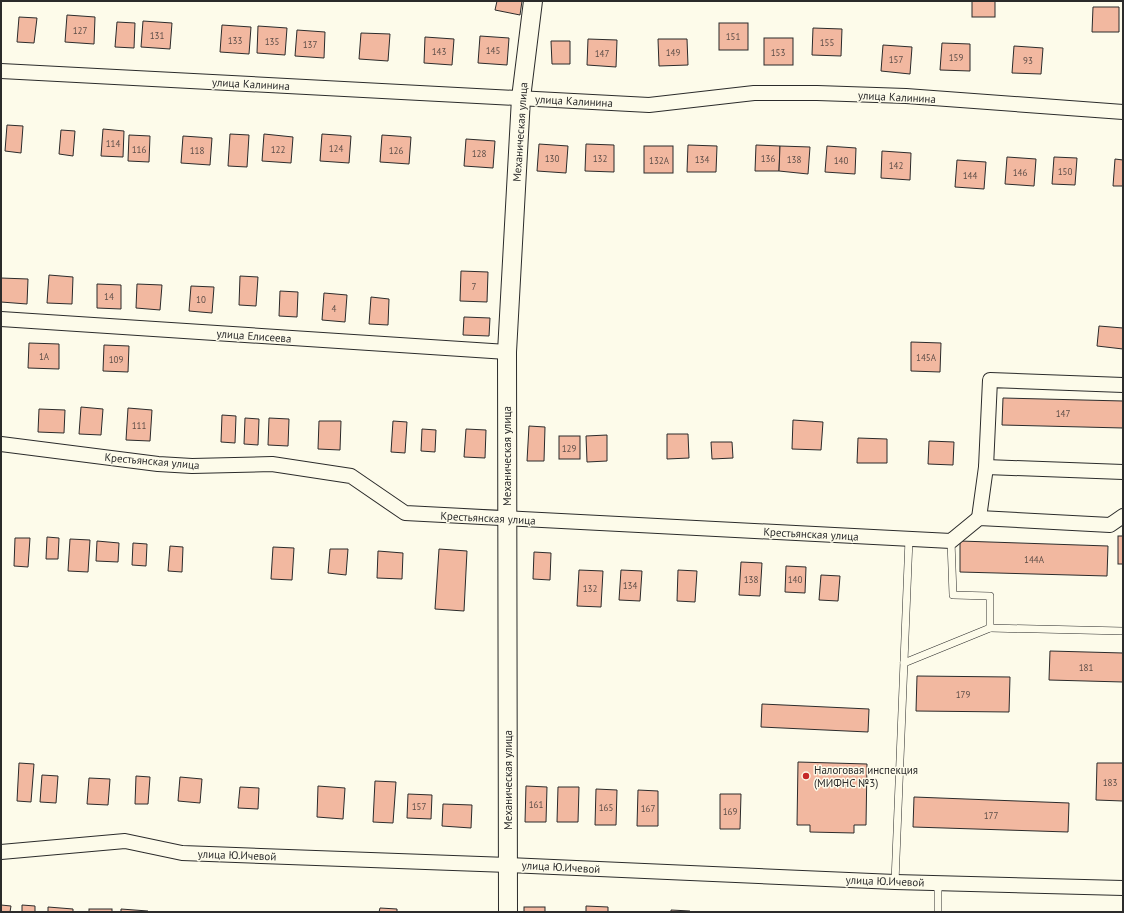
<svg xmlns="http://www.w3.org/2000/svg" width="1124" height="913" viewBox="0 0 1124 913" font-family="'PT Sans',sans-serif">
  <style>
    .building { fill: #f2b8a0; stroke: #2b2b2b }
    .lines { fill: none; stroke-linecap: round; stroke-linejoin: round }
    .service-casing { stroke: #2b2b2b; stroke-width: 8 }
    .minor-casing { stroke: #2b2b2b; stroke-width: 16 }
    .tertiary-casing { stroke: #2b2b2b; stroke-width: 20 }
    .service { stroke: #fdfbea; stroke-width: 7 }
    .minor { stroke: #fdfbea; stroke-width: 14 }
    .tertiary { stroke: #fdfbea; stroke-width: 18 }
    .poi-dot { fill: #c62828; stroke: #fdfbea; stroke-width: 1.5 }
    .labels { text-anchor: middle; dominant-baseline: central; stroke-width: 3; stroke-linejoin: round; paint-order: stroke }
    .number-label { font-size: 9px; fill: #5d4e48 }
    .street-label { font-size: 11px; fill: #2b2b2b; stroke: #fdfbea }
    .poi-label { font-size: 11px; fill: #2b2b2b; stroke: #fdfbea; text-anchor: start }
  </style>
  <rect width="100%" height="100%" fill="#fdfbea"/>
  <g class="building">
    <polygon points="497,1 522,1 520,15 495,10"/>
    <rect x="972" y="1" width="23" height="16"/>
    <polygon points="1093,7 1119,7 1119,32 1092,32"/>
    <polygon points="67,15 95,17 94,44 65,42"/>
    <polygon points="19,17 37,18 34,43 17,42"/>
    <polygon points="143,21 172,23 170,49 141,47"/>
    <polygon points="117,22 135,23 134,48 115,47"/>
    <rect x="719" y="23" width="29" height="27"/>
    <polygon points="222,25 251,27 249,54 220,52"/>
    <polygon points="258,26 287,28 285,55 257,53"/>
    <polygon points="813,28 842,29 841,56 812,55"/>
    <polygon points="297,30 325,32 324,58 295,56"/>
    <polygon points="361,33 390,34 388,61 359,59"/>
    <polygon points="480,36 509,38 507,65 478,63"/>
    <polygon points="425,37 454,39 452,65 424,63"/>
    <rect x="764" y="38" width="29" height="27"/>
    <polygon points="588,39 617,40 616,67 587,65"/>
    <polygon points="658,39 687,39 688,65 659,66"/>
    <polygon points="551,41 570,41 570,64 552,64"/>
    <polygon points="942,43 970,44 970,71 940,70"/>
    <polygon points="883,45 912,47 910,74 881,71"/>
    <polygon points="1014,46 1043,48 1041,74 1012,73"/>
    <polygon points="7,125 23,126 21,153 5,151"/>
    <polygon points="103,129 124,131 123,157 101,156"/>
    <polygon points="61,130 75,131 73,156 59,154"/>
    <polygon points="230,134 249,135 247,167 228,166"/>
    <polygon points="264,134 293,137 291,163 262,161"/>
    <polygon points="322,134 351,136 349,163 320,161"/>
    <polygon points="129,135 150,136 149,162 128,161"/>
    <polygon points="382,135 411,137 409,164 380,162"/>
    <polygon points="183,136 212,138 210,165 181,163"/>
    <polygon points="466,139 495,141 493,168 464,166"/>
    <polygon points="539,144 568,146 566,173 537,171"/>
    <polygon points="586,144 614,145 614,172 585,171"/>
    <polygon points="688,145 717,146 716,172 687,172"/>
    <polygon points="756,145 780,146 779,171 755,171"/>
    <rect x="644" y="146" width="29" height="27"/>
    <polygon points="780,146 810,147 808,174 779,171"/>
    <polygon points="827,146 856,148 855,174 825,172"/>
    <polygon points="882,151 911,153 910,180 881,178"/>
    <polygon points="1007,157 1036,159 1034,186 1005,184"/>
    <polygon points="1054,157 1077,158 1075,185 1052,184"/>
    <polygon points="1115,159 1123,160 1123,186 1113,186"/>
    <polygon points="957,160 986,162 984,189 955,187"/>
    <polygon points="461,271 488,272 487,302 460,301"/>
    <polygon points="49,275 73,277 72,304 47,303"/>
    <polygon points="240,276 258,277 256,306 239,305"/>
    <polygon points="1,278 28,279 27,304 1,302"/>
    <polygon points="97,284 121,285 121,309 97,308"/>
    <polygon points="137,284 162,285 160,310 136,308"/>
    <polygon points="191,286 214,287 212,313 189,311"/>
    <polygon points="280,291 298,292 297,317 279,316"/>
    <polygon points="324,293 347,295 345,322 322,320"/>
    <polygon points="371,297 389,299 388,325 369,324"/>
    <polygon points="464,317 490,318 489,336 463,335"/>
    <polygon points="1099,326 1123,328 1123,349 1097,346"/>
    <polygon points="911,342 941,343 940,372 911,371"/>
    <polygon points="29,343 59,344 59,369 28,368"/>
    <polygon points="104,345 129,346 128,372 103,371"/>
    <polygon points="1003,398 1123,401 1123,428 1002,425"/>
    <polygon points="81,407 103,409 101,435 79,434"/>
    <polygon points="128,408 152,410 150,441 126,440"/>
    <polygon points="39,409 65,410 64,433 38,432"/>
    <polygon points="222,415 236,416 235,443 221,442"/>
    <polygon points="245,418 259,419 258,445 244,444"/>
    <polygon points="269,418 289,419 288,446 268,445"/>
    <polygon points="793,420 823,422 821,450 792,449"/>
    <polygon points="319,421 341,421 340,450 318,449"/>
    <polygon points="393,421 407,422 405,453 391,452"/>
    <polygon points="529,426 545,427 544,461 527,461"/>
    <polygon points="422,429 436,430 435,452 421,451"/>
    <polygon points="466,429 486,430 485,458 464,457"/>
    <polygon points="667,434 688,434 689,458 667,459"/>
    <polygon points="607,435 607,461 587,462 586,436"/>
    <rect x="559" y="436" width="21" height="23"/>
    <polygon points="858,438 887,439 887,463 857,463"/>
    <polygon points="929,441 954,442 953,465 928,464"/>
    <polygon points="711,442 732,442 733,458 712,459"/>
    <rect x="1118" y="536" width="5" height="28"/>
    <polygon points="47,537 59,538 58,559 46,559"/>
    <polygon points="15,538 30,538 28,567 14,566"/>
    <polygon points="70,539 90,540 88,572 68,571"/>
    <polygon points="97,541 119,543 118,562 96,561"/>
    <polygon points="960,541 1108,546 1107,576 960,572"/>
    <polygon points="133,543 147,544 146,566 132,565"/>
    <polygon points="170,546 183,547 182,572 168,571"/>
    <polygon points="273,547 294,548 292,580 271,579"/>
    <polygon points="330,549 348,549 346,575 328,573"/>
    <polygon points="439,549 467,551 464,611 435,609"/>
    <polygon points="378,551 403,553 402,579 377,578"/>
    <polygon points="534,552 551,553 550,580 533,579"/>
    <polygon points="741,562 762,563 760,596 739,595"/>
    <polygon points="786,566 806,567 805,593 785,592"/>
    <polygon points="579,570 603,571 601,607 577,606"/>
    <polygon points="621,570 642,571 640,601 619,600"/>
    <polygon points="678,570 697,571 695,602 677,601"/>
    <polygon points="821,575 840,576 838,601 819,600"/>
    <polygon points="1050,651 1123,653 1123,682 1049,680"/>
    <polygon points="917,676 1010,677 1009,712 916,711"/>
    <polygon points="762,704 869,709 868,732 761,727"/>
    <polygon points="798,762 867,764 866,825 854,825 854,833 810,832 810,825 797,825"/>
    <polygon points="19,763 34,764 31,802 17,801"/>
    <polygon points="1097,763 1123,763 1123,801 1096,800"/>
    <polygon points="42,775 58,776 56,803 40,802"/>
    <polygon points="136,776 150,777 148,804 135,804"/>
    <polygon points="180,777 202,779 200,803 178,801"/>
    <polygon points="89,778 110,779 108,805 87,804"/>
    <polygon points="375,781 396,782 393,823 373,822"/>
    <polygon points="318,786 345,788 343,819 317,817"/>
    <polygon points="526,786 547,787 546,822 525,822"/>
    <polygon points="240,787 259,788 258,809 238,808"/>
    <polygon points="558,787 579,787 578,822 557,822"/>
    <polygon points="596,789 617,790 616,825 595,825"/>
    <polygon points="638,790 658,791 658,826 637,826"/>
    <polygon points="408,794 432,795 431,819 407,818"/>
    <polygon points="720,794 741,794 740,829 720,829"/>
    <polygon points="914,797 1069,803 1068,832 913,827"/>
    <polygon points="443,804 472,805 471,828 442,826"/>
    <polygon points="1,905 11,906 10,912 1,912"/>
    <polygon points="22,905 35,906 35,912 22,912"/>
    <polygon points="586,906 608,907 608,912 586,912"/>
    <polygon points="48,907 73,909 73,912 48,912"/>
    <rect x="524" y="907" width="21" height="5"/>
    <polygon points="380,908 397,909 397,912 379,912"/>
    <rect x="89" y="909" width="23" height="3"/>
    <polygon points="121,909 148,911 148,912 121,912"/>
    <polygon points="671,910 690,911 690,912 671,912"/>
  </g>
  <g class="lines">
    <defs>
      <g id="service">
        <polyline points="951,541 953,595 990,596 990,628 1123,631"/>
        <polyline points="904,663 990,628"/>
        <polyline points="895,882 909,539"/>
        <polyline points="938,912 938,883"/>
      </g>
      <g id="minor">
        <polyline points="1,71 649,105 754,93 817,93 906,96 1123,112"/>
        <polyline points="1,319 507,352"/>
        <polyline points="1,444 158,464 192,466 272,464 351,476 405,513 951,541 979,518 1110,525 1123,516"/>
        <polyline points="986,467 1123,472"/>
        <polyline points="979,518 986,467 990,380 1123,385"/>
        <polyline points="1,852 125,841 182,853 508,865 895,882 1123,888"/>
      </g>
      <polyline id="tertiary" points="508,912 507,352 521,98 533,1"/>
    </defs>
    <use href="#service" class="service-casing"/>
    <use href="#minor" class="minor-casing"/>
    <use href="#tertiary" class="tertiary-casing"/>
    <use href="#service" class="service"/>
    <use href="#minor" class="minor"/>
    <use href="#tertiary" class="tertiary"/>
  </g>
  <circle class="poi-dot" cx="806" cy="776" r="4"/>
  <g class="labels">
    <g class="number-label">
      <text x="80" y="30">127</text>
      <text x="157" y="35">131</text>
      <text x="733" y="36">151</text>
      <text x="235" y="40">133</text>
      <text x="272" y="41">135</text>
      <text x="827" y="42">155</text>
      <text x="310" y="44">137</text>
      <text x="493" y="50">145</text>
      <text x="439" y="51">143</text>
      <text x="673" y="52">149</text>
      <text x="778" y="52">153</text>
      <text x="602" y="53">147</text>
      <text x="956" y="57">159</text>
      <text x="896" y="59">157</text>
      <text x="1028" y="60">93</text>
      <text x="113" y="143">114</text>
      <text x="336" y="148">124</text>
      <text x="139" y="149">116</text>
      <text x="278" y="149">122</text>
      <text x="197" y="150">118</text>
      <text x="396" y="150">126</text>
      <text x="479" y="153">128</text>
      <text x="552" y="158">130</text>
      <text x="600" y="158">132</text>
      <text x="768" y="158">136</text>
      <text x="702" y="159">134</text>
      <text x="794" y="159">138</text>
      <text x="659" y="160">132А</text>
      <text x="841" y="160">140</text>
      <text x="896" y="165">142</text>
      <text x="1065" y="171">150</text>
      <text x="1020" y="172">146</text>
      <text x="970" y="175">144</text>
      <text x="474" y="286">7</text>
      <text x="109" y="296">14</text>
      <text x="201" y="299">10</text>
      <text x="334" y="308">4</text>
      <text x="44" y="356">1А</text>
      <text x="926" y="357">145А</text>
      <text x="116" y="359">109</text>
      <text x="1063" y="413">147</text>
      <text x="139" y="425">111</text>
      <text x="569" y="448">129</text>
      <text x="1034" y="559">144А</text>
      <text x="751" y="579">138</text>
      <text x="795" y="579">140</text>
      <text x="630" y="585">134</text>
      <text x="590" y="588">132</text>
      <text x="1086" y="667">181</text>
      <text x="963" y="694">179</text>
      <text x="1110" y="782">183</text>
      <text x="536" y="804">161</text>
      <text x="419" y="806">157</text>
      <text x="606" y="807">165</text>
      <text x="648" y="808">167</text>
      <text x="730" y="811">169</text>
      <text x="991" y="815">177</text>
    </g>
    <g class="street-label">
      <text transform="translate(251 84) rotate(3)">улица Калинина</text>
      <text transform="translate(897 97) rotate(3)">улица Калинина</text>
      <text transform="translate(574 101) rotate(3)">улица Калинина</text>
      <text transform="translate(520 132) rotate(-86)">Механическая улица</text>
      <text transform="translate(254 336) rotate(4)">улица Елисеева</text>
      <text transform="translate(507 456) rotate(-90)">Механическая улица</text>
      <text transform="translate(152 461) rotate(5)">Крестьянская улица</text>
      <text transform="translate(488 518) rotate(3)">Крестьянская улица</text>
      <text transform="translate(811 534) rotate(3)">Крестьянская улица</text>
      <text transform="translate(508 780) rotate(-90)">Механическая улица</text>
      <text transform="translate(237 855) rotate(2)">улица Ю.Ичевой</text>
      <text transform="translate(561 867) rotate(3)">улица Ю.Ичевой</text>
      <text transform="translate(885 881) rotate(2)">улица Ю.Ичевой</text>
    </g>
    <g class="poi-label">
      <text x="814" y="770">Налоговая инспекция<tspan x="814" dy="13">(МИФНС №3)</tspan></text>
    </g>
  </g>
  <rect width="1124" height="913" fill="none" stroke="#2b2b2b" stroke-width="4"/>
</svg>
